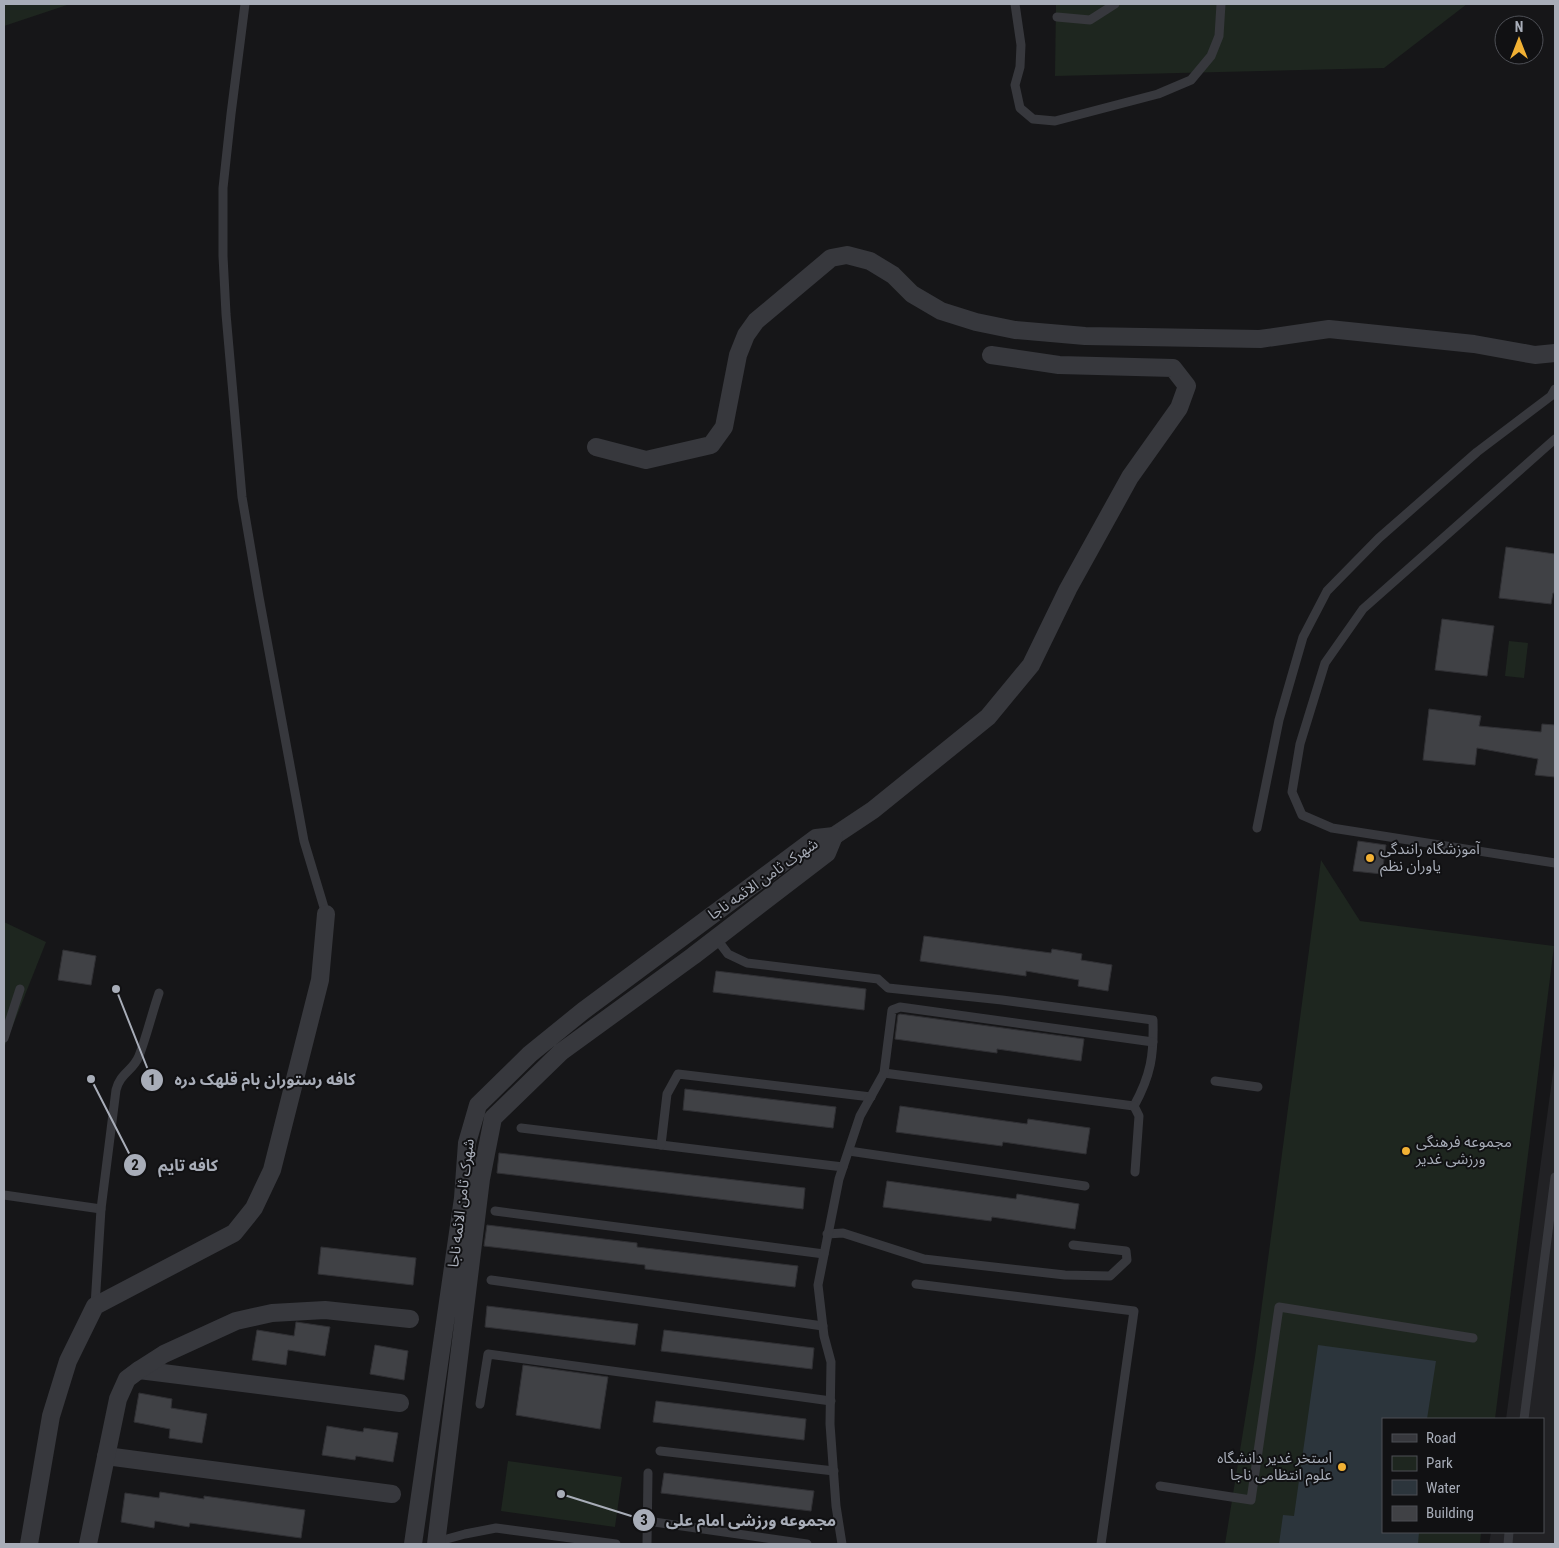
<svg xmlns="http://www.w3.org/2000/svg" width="1559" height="1548" viewBox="0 0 1559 1548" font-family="'Roboto Condensed','Noto Sans Arabic',sans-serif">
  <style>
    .built { fill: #222225 }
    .green { fill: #1e261f }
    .water { fill: #2c353c }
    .building { fill: #404145; stroke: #303034 }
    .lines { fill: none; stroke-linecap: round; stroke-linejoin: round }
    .lane { stroke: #37383d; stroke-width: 9 }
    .street { stroke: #37383d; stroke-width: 18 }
    .poi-dot { fill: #f2b134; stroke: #111113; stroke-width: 2 }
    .labels { text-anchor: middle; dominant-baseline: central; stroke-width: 4; stroke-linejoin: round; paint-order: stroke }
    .poi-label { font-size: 15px; fill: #a8adb8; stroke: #111113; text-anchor: start }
    .street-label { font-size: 15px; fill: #a8adb8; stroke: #111113 }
    .leader { fill: none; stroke: #a8adb8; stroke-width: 2 }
    .callout-dot { fill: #a8adb8; stroke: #111113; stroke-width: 2 }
    .mark-label { font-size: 15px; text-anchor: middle; font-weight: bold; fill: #111 }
    .callout-label { font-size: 16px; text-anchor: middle; font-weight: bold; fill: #a8adb8; stroke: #111113; stroke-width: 4; stroke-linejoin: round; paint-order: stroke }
  </style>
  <rect width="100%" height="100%" fill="#161618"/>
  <polygon class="built" points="1555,1058 1555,1544 1489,1544 1491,1532 1543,1532 1543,1419 1506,1419"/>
  <g class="green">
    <polygon points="4,4 70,4 4,26"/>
    <polygon points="1056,4 1467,4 1384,68 1055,76"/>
    <polygon points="1509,641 1528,643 1524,678 1505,676"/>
    <polygon points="1321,860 1360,921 1554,946 1495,1419 1383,1419 1383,1532 1481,1532 1480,1544 1225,1544 1255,1357"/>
    <polygon points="4,922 46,942 4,1048"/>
    <polygon points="508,1461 622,1477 615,1527 501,1511"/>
  </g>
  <polygon class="water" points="1318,1345 1436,1361 1427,1419 1383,1419 1383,1532 1419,1532 1418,1544 1279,1544 1283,1515 1294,1516"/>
  <g class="building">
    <polygon points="1506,547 1555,554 1555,593 1553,593 1551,604 1499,598"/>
    <polygon points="1442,619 1494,626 1487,676 1435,670"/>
    <polygon points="1429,709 1481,716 1479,726 1541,732 1542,724 1555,725 1555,777 1535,775 1538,759 1477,748 1475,765 1423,760"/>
    <polygon points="1358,841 1386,845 1382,874 1353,871"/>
    <polygon points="924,936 1051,953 1052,949 1082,954 1081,960 1112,965 1108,991 1078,986 1079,980 1026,971 1026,976 920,961"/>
    <polygon points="63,950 96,956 91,985 58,980"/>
    <polygon points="716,971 866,989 864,1010 713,992"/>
    <polygon points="900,1014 1084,1039 1081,1061 997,1049 997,1053 895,1039 898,1015"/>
    <polygon points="685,1089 836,1107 833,1128 683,1110"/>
    <polygon points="900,1106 1027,1124 1028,1119 1090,1128 1086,1154 1003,1142 1002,1146 896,1132"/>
    <polygon points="499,1153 805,1188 803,1209 497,1173"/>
    <polygon points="887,1181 1016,1199 1017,1194 1079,1204 1075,1229 992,1217 991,1221 883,1207"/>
    <polygon points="487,1225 637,1243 637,1247 798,1266 795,1287 645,1269 645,1265 484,1246"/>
    <polygon points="321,1247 416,1258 413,1285 318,1274"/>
    <polygon points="487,1306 638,1324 635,1345 485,1327"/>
    <polygon points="296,1322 330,1327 325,1356 288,1350 286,1365 252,1360 257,1330 294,1336"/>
    <polygon points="664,1330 814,1348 812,1369 661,1351"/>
    <polygon points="375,1345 408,1351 404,1380 370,1374"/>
    <polygon points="523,1365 608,1377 600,1429 516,1415"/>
    <polygon points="139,1393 172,1399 171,1408 207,1414 202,1443 169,1438 170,1429 134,1422"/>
    <polygon points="656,1401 806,1419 804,1440 653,1422"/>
    <polygon points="327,1426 363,1432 364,1428 398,1433 393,1462 356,1456 355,1460 322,1455"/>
    <polygon points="664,1473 814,1491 811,1511 661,1493"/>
    <polygon points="160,1492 204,1499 204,1496 305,1510 301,1538 190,1523 189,1527 155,1521 154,1528 121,1522 125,1493 159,1498"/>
  </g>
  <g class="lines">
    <g class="lane">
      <polyline points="245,4 231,114 223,188 223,256 226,314 242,497 259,597 304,841 326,914"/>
      <polyline points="1015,4 1021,45 1020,67 1015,85 1020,108 1033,119 1055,121 1158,94 1191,80 1211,56 1219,36 1221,4"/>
      <polyline points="1057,17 1090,20 1115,4"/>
      <polyline points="1555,439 1363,609 1325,663 1300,744 1292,792 1302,815 1332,828 1555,863"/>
      <polyline points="1257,828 1279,720 1303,637 1327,591 1379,538 1477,452 1551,396 1555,389"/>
      <path d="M716,938L728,954L747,963L878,979L888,988L1002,1000L1153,1020C1154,1055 1151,1075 1134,1106"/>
      <polyline points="4,1038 20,989"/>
      <polyline points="884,1073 1134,1106"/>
      <polyline points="1215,1081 1258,1087"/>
      <polyline points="1134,1106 1139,1116 1135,1172"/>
      <polyline points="521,1128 843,1167"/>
      <polyline points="661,1145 667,1094 678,1074 871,1097"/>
      <polyline points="849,1151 1085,1186"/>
      <polyline points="4,1195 101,1209"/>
      <polyline points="495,1211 824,1254"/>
      <polyline points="827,1234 843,1233 924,1259 1065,1275 1110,1276 1127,1260 1126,1251 1073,1245"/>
      <polyline points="491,1280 823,1326"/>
      <polyline points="916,1284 1134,1311 1101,1544"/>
      <path d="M95,1306L101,1209L116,1090C120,1073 133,1071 139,1056C147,1035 152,1013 159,993"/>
      <polyline points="480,1404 488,1354 831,1401"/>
      <polyline points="1524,1419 1555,1177"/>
      <polyline points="660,1451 834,1471"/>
      <polyline points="1160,1486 1251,1500 1279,1307 1473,1338"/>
      <polyline points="647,1521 807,1544"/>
      <polyline points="436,1542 465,1534 496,1528 616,1544"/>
      <polyline points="647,1544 648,1473"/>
      <polyline points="842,1544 836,1506 830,1424 831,1362 824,1336 818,1285 839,1179 860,1116 884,1073 892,1010 900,1007 1153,1042"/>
      <polyline points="1508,1544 1509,1532"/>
    </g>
    <g class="street">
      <polyline points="596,447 646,460 711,445 724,427 738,355 746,335 756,321 831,258 847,255 870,261 893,275 912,294 941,311 976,322 1015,330 1085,336 1260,339 1329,329 1474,344 1535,355 1555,353"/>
      <polyline points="834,836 873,810 988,717 1031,665 1068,589 1130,477 1179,408 1187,386 1173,368 1059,365 991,355"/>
      <polyline points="139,1370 400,1403"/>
      <polyline points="106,1456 392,1494"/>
      <polyline points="29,1544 51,1416 68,1361 95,1306 234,1233 254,1208 272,1170 320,980 326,914"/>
      <polyline points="88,1544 118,1399 127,1379 139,1370 164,1354 236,1321 272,1313 325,1310 410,1319"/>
      <polyline points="413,1544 463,1198 467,1143 478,1105 530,1054 583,1011 816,838 834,836 827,853 693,956 561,1052 493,1118 481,1179 436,1544"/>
    </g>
  </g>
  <g class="poi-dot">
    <circle cx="1370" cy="858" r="5"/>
    <circle cx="1406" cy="1151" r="5"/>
    <circle cx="1342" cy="1467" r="5"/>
  </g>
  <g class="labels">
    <g class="poi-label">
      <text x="1380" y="849">آموزشگاه رانندگی<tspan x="1380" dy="17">یاوران نظم</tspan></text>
      <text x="1416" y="1142">مجموعه فرهنگی<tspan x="1416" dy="17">ورزشی غدیر</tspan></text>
      <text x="1332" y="1458" text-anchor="end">استخر غدیر دانشگاه<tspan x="1332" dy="17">علوم انتظامی ناجا</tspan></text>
    </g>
    <g class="street-label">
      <text transform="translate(763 879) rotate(-35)">شهرک ثامن الائمه ناجا</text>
      <text transform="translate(461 1203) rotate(-83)">شهرک ثامن الائمه ناجا</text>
    </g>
  </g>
  <path class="leader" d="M116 989L152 1080M91 1079L135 1165M561 1494L644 1520"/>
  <g class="callout-dot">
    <circle cx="116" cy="989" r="5"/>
    <circle cx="91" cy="1079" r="5"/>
    <circle cx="561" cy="1494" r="5"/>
    <circle cx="152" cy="1080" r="12"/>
    <circle cx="135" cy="1165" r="12"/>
    <circle cx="644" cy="1520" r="12"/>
  </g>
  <g class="mark-label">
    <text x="152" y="1085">1</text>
    <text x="135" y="1170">2</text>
    <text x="644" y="1525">3</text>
  </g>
  <g class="callout-label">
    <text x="265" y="1085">کافه رستوران بام قلهک دره</text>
    <text x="188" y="1171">کافه تایم</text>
    <text x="751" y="1526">مجموعه ورزشی امام علی</text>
  </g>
  <rect width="1559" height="1548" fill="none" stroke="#a8adb8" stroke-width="10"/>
  <rect x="1382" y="1418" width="162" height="115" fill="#111113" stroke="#4d4f55"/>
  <rect x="1392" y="1434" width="25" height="8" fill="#37383d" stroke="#4d4f55"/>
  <text x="1426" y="1443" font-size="15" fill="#a8adb8">Road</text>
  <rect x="1392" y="1456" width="25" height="15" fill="#1e261f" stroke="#4d4f55"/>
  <text x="1426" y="1468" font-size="15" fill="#a8adb8">Park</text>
  <rect x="1392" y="1480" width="25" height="15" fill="#2c353c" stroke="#4d4f55"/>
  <text x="1426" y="1493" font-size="15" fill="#a8adb8">Water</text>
  <rect x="1392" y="1506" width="25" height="15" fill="#404145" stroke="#4d4f55"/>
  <text x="1426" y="1518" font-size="15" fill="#a8adb8">Building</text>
  <g transform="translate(1519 40)"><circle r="24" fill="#111113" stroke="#4d4f55"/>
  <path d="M0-4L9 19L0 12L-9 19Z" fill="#f2b134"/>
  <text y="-8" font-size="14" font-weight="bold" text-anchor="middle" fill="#a8adb8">N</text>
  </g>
</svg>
